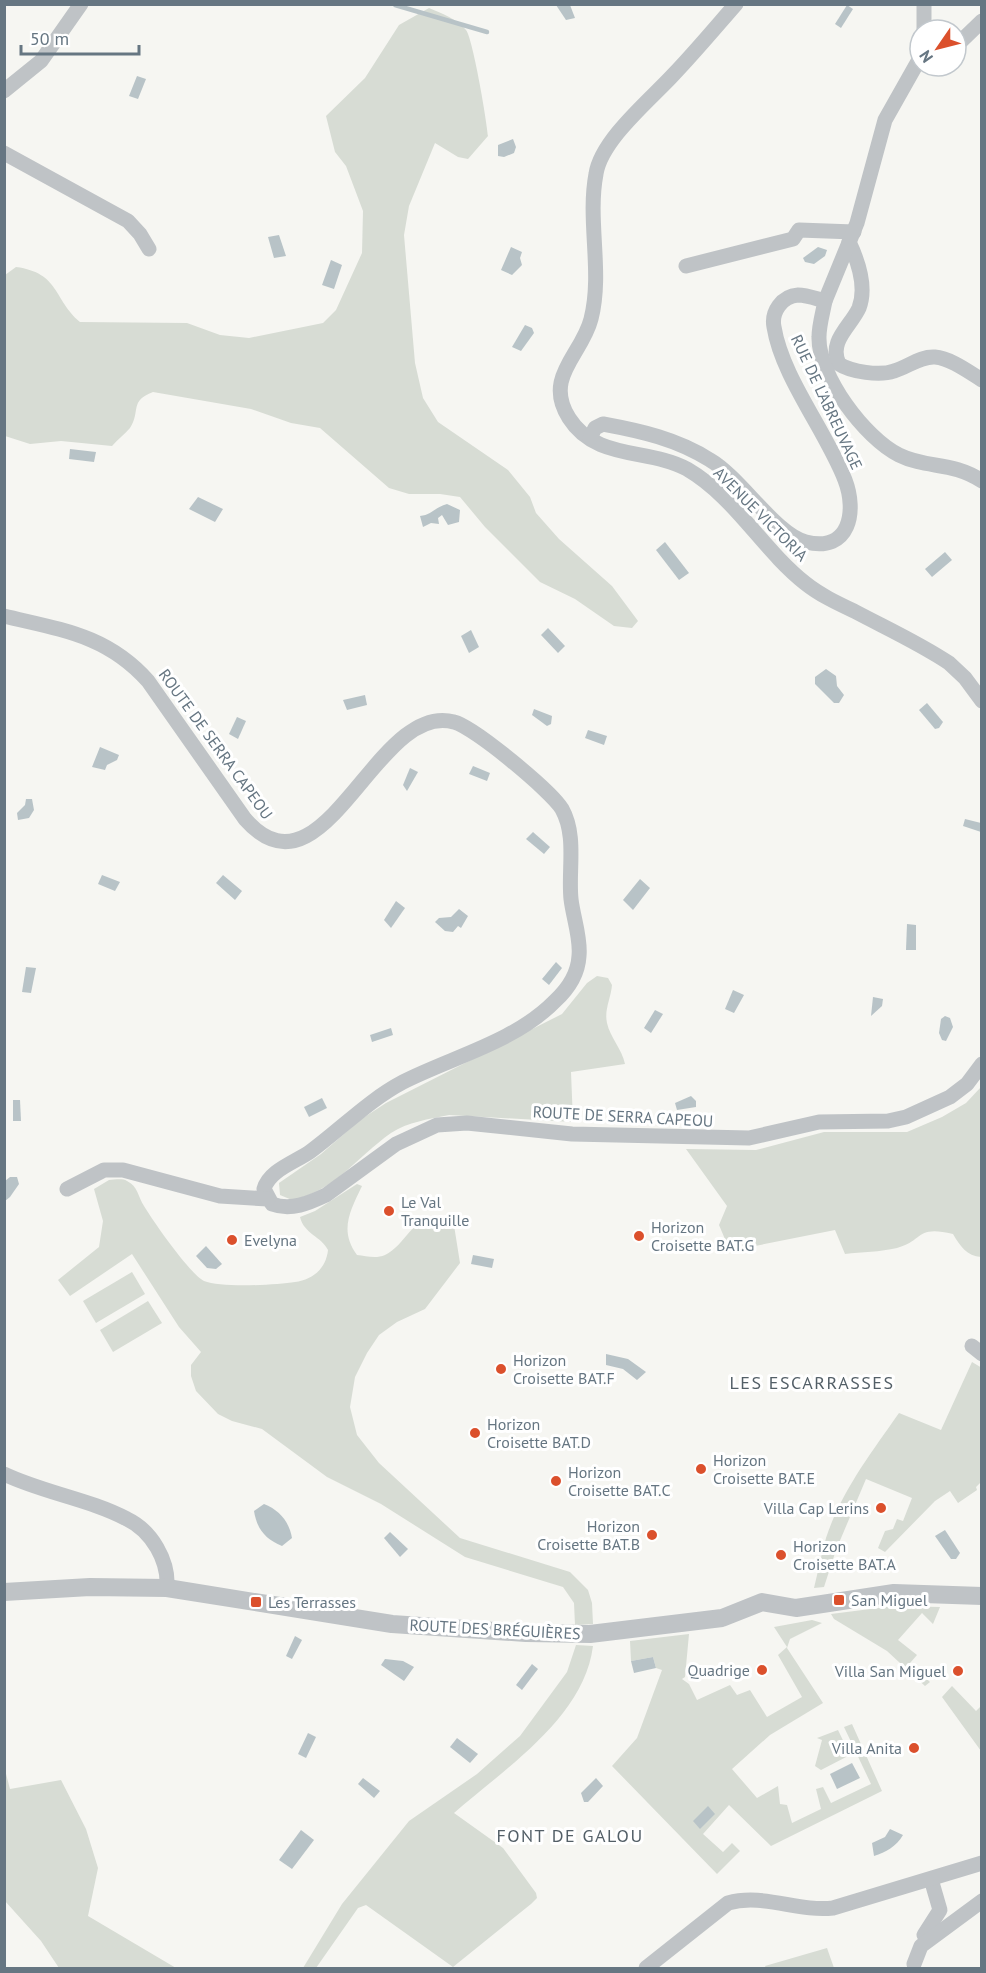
<svg xmlns="http://www.w3.org/2000/svg" width="986" height="1973" viewBox="0 0 986 1973" font-family="'PT Sans',sans-serif">
  <style>
    .green { fill: #d7dcd4 }
    .water { fill: #b8c3c7 }
    .lines { fill: none; stroke-linecap: round; stroke-linejoin: round }
    .stream { stroke: #b8c3c7; stroke-width: 4.5 }
    .minor { stroke: #bfc3c6; stroke-width: 15 }
    .tertiary { stroke: #bfc3c6; stroke-width: 18 }
    .poi-dot { fill: #db502c; stroke: #fff; stroke-width: 2 }
    .labels { text-anchor: middle; dominant-baseline: central; stroke-width: 6; stroke-linejoin: round; paint-order: stroke }
    .street-label { font-size: 16px; fill: #667682; stroke: #fff }
    .poi-label { font-size: 16px; fill: #667682; stroke: #fff; text-anchor: start }
    .neighbourhood-label { font-size: 18px; letter-spacing: 1.5px; fill: #535f67; stroke: #fff }
  </style>
  <rect width="100%" height="100%" fill="#f6f6f2"/>
  <g class="green">
    <path d="M429,8C441,13 457,19 466,30C473,39 487,122 488,136L468,159L458,157L435,143L409,206L404,235L415,363L423,398L438,422L508,470L530,497L536,513L559,539L612,586L638,621L632,628L614,626L575,599L540,582L485,527L460,497L440,494H409L389,488L320,428L291,423L251,409L153,392C129,401 141,411 130,428C125,434 117,440 112,446L61,441L30,444L5,436V275L16,267C60,273 53,299 80,322L187,323L220,335L249,338L323,323L336,310L362,253L363,211L346,166L335,152L326,116L365,78L399,25Z"/>
    <path d="M597,976L608,978L612,985C611,998 604,1010 607,1023C610,1037 622,1049 625,1064L571,1072L573,1122L449,1115C429,1119 408,1122 391,1133C357,1157 335,1191 292,1200L280,1195L279,1183L321,1154L360,1120L386,1103L562,1014L587,983Z"/>
    <path d="M981,1087V1257C967,1256 960,1246 953,1234C915,1225 924,1241 897,1248C880,1252 862,1252 845,1254L835,1230L730,1251L719,1225L727,1206L686,1149L756,1150L824,1132H907L942,1117L966,1103Z"/>
    <path d="M109,1180C114,1180 122,1178 127,1181C138,1186 138,1197 144,1206C153,1221 190,1274 204,1281C221,1288 275,1285 295,1282C312,1280 326,1269 328,1250C321,1236 304,1234 300,1217L315,1211L357,1184L362,1186C350,1211 339,1231 357,1255C366,1256 376,1259 385,1255C409,1244 414,1206 453,1219L460,1263L425,1309L397,1322L379,1335L367,1353L355,1377L350,1407L357,1435L379,1463L460,1538L570,1572L588,1590L592,1603L593,1624L575,1625L574,1603L563,1587L465,1557L381,1504L327,1477L262,1429L232,1421L218,1414L196,1391L191,1376V1365L201,1352L179,1327L132,1254L70,1296L58,1280L99,1247L103,1221L94,1189Z"/>
    <polygon points="132,1272 145,1294 96,1323 83,1301"/>
    <polygon points="148,1301 162,1323 113,1352 100,1330"/>
    <path d="M972,1362L982,1368V1481L976,1487L977,1490L958,1503L950,1491L935,1501L885,1552L878,1548L885,1531L893,1529L897,1519L903,1521L912,1498L866,1479L836,1550L824,1587L814,1588C818,1572 821,1555 826,1538C841,1492 871,1453 899,1413L941,1430Z"/>
    <polygon points="894,1606 940,1607 933,1624 922,1613 898,1640 917,1655 910,1663 930,1682 925,1686 887,1651 834,1619 831,1614"/>
    <polygon points="812,1620 822,1623 790,1639 787,1648 823,1703 770,1735 732,1769 757,1798 778,1786 780,1804 787,1805 792,1823 821,1809 816,1789 823,1787 831,1803 871,1784 844,1727 852,1724 882,1791 771,1846 729,1805 703,1834 723,1852 732,1843 740,1851 717,1874 612,1766 637,1738 662,1670 656,1668 653,1657 631,1661 630,1641 689,1634 685,1677 682,1679 689,1684 697,1700 730,1685 737,1695 750,1690 767,1717 802,1697 778,1655 787,1647 774,1627"/>
    <path d="M576,1645L593,1646C584,1718 504,1769 454,1813L503,1848L536,1893L537,1898L531,1904L453,1967L366,1905L358,1908L316,1968H303L342,1904L409,1821L477,1774L520,1736L567,1672Z"/>
    <polygon points="952,1686 976,1711 981,1706 981,1751 942,1697"/>
    <polygon points="838,1730 850,1755 821,1770 815,1766 822,1740 817,1738"/>
    <polygon points="5,1770 10,1789 61,1780 86,1829 98,1868 88,1916 176,1968 59,1968 41,1941 5,1901"/>
    <polygon points="827,1948 834,1968 766,1968 765,1966"/>
  </g>
  <g class="water">
    <polygon points="556,5 570,5 575,18 566,20"/>
    <polygon points="847,5 853,9 841,28 835,24"/>
    <polygon points="137,76 146,79 138,99 129,96"/>
    <polygon points="513,139 516,147 514,153 504,157 498,156 498,145"/>
    <polygon points="279,235 286,256 274,258 268,237"/>
    <polygon points="511,247 522,252 520,258 522,265 512,275 501,270"/>
    <polygon points="818,247 827,250 825,256 814,264 805,262 803,258"/>
    <polygon points="331,260 342,265 334,289 322,285"/>
    <polygon points="525,325 532,328 534,333 521,351 512,347"/>
    <polygon points="70,449 96,452 94,462 69,459"/>
    <polygon points="198,497 223,509 215,522 189,509"/>
    <path d="M447,504L460,510L459,522L448,525L442,515L438,518L439,524L431,523L423,527L420,516C432,515 435,507 447,504Z"/>
    <polygon points="665,542 689,573 679,580 656,550"/>
    <polygon points="945,552 952,560 932,577 925,569"/>
    <polygon points="548,628 565,646 558,653 541,635"/>
    <polygon points="471,630 479,647 469,653 461,636"/>
    <polygon points="826,669 836,676 837,686 844,695 839,703 834,703 815,684 815,677"/>
    <polygon points="365,695 367,705 347,710 343,700"/>
    <polygon points="927,703 943,722 939,728 935,729 919,710"/>
    <polygon points="534,709 552,716 551,724 547,726 532,715"/>
    <polygon points="237,717 246,721 238,739 229,734"/>
    <polygon points="588,730 607,736 604,745 585,738"/>
    <polygon points="100,747 119,755 117,760 107,765 105,770 92,767"/>
    <polygon points="473,766 490,773 487,781 469,774"/>
    <polygon points="410,768 418,772 407,791 403,785"/>
    <polygon points="26,799 32,799 34,810 29,818 18,820 17,813 25,805"/>
    <polygon points="965,819 981,823 981,832 963,826"/>
    <polygon points="533,832 550,847 544,854 526,839"/>
    <polygon points="102,875 120,882 115,891 98,884"/>
    <polygon points="223,875 242,891 235,900 216,883"/>
    <polygon points="640,879 650,888 633,910 623,900"/>
    <polygon points="396,901 405,908 391,928 384,920"/>
    <polygon points="459,909 468,916 461,928 458,926 453,932 445,931 435,922 439,918 451,917"/>
    <polygon points="907,924 916,925 916,950 906,950"/>
    <polygon points="556,962 562,968 549,985 542,979"/>
    <polygon points="26,967 36,968 31,993 22,992"/>
    <polygon points="733,990 744,995 734,1013 725,1009"/>
    <polygon points="873,997 883,999 882,1006 871,1016"/>
    <polygon points="655,1010 663,1014 651,1033 644,1028"/>
    <polygon points="945,1016 950,1018 953,1027 946,1041 942,1040 939,1033 941,1019"/>
    <polygon points="391,1028 393,1035 372,1042 370,1035"/>
    <polygon points="691,1096 696,1101 696,1107 677,1110 675,1103"/>
    <polygon points="322,1098 327,1108 309,1117 304,1107"/>
    <polygon points="13,1100 20,1100 21,1121 13,1121"/>
    <polygon points="10,1177 17,1177 19,1184 10,1197 5,1201 5,1181"/>
    <polygon points="206,1246 222,1264 216,1269 207,1268 196,1256"/>
    <polygon points="473,1255 494,1259 492,1268 471,1264"/>
    <polygon points="606,1354 628,1359 646,1372 637,1380 623,1369 606,1365"/>
    <path d="M264,1504C279,1510 289,1521 292,1538L282,1546C265,1539 257,1529 254,1511Z"/>
    <polygon points="945,1530 960,1553 956,1559 951,1559 935,1536"/>
    <polygon points="390,1532 408,1549 400,1557 384,1538"/>
    <polygon points="295,1636 302,1640 292,1659 286,1656"/>
    <polygon points="653,1657 656,1668 634,1673 631,1661"/>
    <polygon points="385,1659 403,1661 414,1667 404,1681 381,1665"/>
    <polygon points="532,1664 538,1669 522,1690 516,1685"/>
    <polygon points="308,1733 316,1737 306,1758 298,1754"/>
    <polygon points="457,1738 478,1754 470,1763 450,1747"/>
    <polygon points="852,1763 860,1778 837,1789 830,1774"/>
    <polygon points="363,1778 380,1791 374,1798 358,1784"/>
    <polygon points="596,1778 603,1786 588,1802 584,1802 581,1793"/>
    <polygon points="708,1806 715,1814 700,1829 693,1821"/>
    <path d="M890,1829L903,1835C896,1847 886,1852 874,1856L872,1843L885,1837Z"/>
    <polygon points="301,1830 314,1840 292,1869 279,1860"/>
  </g>
  <g class="lines">
    <polyline class="stream" points="395,5 487,32"/>
    <g class="minor">
      <path d="M736,4C715,28 695,52 673,75C650,100 601,140 596,174C587,221 603,272 591,319C582,355 543,377 569,418C596,461 649,448 687,469C735,497 762,549 805,583C820,595 837,603 854,611C886,628 919,643 949,663L965,678L982,701"/>
      <polyline points="924,4 924,30"/>
      <polyline points="956,46 982,21"/>
      <polyline points="4,91 41,61 81,4"/>
      <polyline points="4,153 128,221 140,234 149,249"/>
      <path d="M849,242C858,261 867,287 859,308C851,326 828,341 839,364C851,372 880,376 894,371C908,367 920,356 935,357C950,358 969,372 982,380"/>
      <polyline points="686,266 793,239 799,230 854,232"/>
      <polyline points="825,301 857,223 885,120 920,58"/>
      <path d="M590,438L595,428L603,424C641,431 677,439 710,460C741,478 776,535 806,542C850,553 857,511 845,480C826,431 782,377 774,327C771,312 782,296 798,295C807,295 817,299 825,301C823,312 819,325 819,337C818,376 865,438 899,455C927,469 952,461 982,481"/>
      <path d="M4,616C62,630 107,635 148,681L245,819C324,909 376,700 454,722C474,727 551,791 562,809C577,836 568,870 571,899C573,917 581,938 579,956C578,974 568,989 555,1001C515,1042 452,1057 403,1082C369,1100 342,1128 311,1151C296,1162 269,1170 264,1189L272,1204C291,1211 309,1203 326,1195L396,1144L437,1125L467,1123L572,1134L749,1138L819,1122L888,1121L906,1117L950,1097L967,1084L982,1064"/>
      <polyline points="67,1189 104,1170 123,1170 220,1196 268,1199"/>
      <polyline points="972,1346 982,1354"/>
      <path d="M4,1474C44,1493 89,1499 127,1519C152,1531 169,1561 167,1588"/>
      <polyline points="924,1935 940,1910 931,1879"/>
      <polyline points="914,1964 921,1946 982,1901"/>
      <path d="M646,1968L728,1903C763,1893 798,1912 833,1908L982,1863"/>
    </g>
    <polyline class="tertiary" points="4,1592 90,1587 167,1588 392,1624 526,1633 590,1634 722,1618 762,1602 796,1608 894,1593 982,1596"/>
  </g>
  <g class="poi-dot">
    <circle cx="389" cy="1211" r="6"/>
    <circle cx="639" cy="1236" r="6"/>
    <circle cx="232" cy="1240" r="6"/>
    <circle cx="501" cy="1369" r="6"/>
    <circle cx="475" cy="1433" r="6"/>
    <circle cx="701" cy="1469" r="6"/>
    <circle cx="556" cy="1481" r="6"/>
    <circle cx="881" cy="1508" r="6"/>
    <circle cx="652" cy="1535" r="6"/>
    <circle cx="781" cy="1555" r="6"/>
    <rect x="833" y="1594" width="12" height="12" rx="3"/>
    <rect x="250" y="1596" width="12" height="12" rx="3"/>
    <circle cx="762" cy="1670" r="6"/>
    <circle cx="958" cy="1671" r="6"/>
    <circle cx="914" cy="1748" r="6"/>
  </g>
  <g class="labels">
    <g class="street-label">
      <text transform="translate(827 402) rotate(65)">RUE DE L'ABREUVAGE</text>
      <text transform="translate(761 514) rotate(45)">AVENUE VICTORIA</text>
      <text transform="translate(216 744) rotate(54)">ROUTE DE SERRA CAPEOU</text>
      <text transform="translate(623 1116) rotate(3)">ROUTE DE SERRA CAPEOU</text>
      <text transform="translate(495 1629) rotate(3)">ROUTE DES BRÉGUIÈRES</text>
    </g>
    <g class="poi-label">
      <text x="401" y="1202">Le Val<tspan x="401" dy="18">Tranquille</tspan></text>
      <text x="651" y="1227">Horizon<tspan x="651" dy="18">Croisette BAT.G</tspan></text>
      <text x="244" y="1240">Evelyna</text>
      <text x="513" y="1360">Horizon<tspan x="513" dy="18">Croisette BAT.F</tspan></text>
      <text x="487" y="1424">Horizon<tspan x="487" dy="18">Croisette BAT.D</tspan></text>
      <text x="713" y="1460">Horizon<tspan x="713" dy="18">Croisette BAT.E</tspan></text>
      <text x="568" y="1472">Horizon<tspan x="568" dy="18">Croisette BAT.C</tspan></text>
      <text x="869" y="1508" text-anchor="end">Villa Cap Lerins</text>
      <text x="640" y="1526" text-anchor="end">Horizon<tspan x="640" dy="18">Croisette BAT.B</tspan></text>
      <text x="793" y="1546">Horizon<tspan x="793" dy="18">Croisette BAT.A</tspan></text>
      <text x="851" y="1600">San Miguel</text>
      <text x="268" y="1602">Les Terrasses</text>
      <text x="750" y="1670" text-anchor="end">Quadrige</text>
      <text x="946" y="1671" text-anchor="end">Villa San Miguel</text>
      <text x="902" y="1748" text-anchor="end">Villa Anita</text>
    </g>
    <g class="neighbourhood-label">
      <text x="812" y="1382">LES ESCARRASSES</text>
      <text x="570" y="1835">FONT DE GALOU</text>
    </g>
  </g>
  <rect width="986" height="1973" fill="none" stroke="#667682" stroke-width="12"/>
  <g transform="translate(938 48) rotate(235)"><circle r="28" fill="#ffffff" stroke="#c2c8cd" stroke-width="1.5"/>
  <path d="M0-4.5L10 22L0 15L-10 22Z" fill="#db502c"/>
  <text y="-9" font-size="16" font-weight="bold" text-anchor="middle" fill="#667682">N</text>
  </g>
  <path d="M21 45v9h118v-9" fill="none" stroke="#667682" stroke-width="3"/>
  <text x="30" y="45" font-size="18" fill="#667682" stroke="#ffffff" stroke-width="4.5" paint-order="stroke">50 m</text>
</svg>
